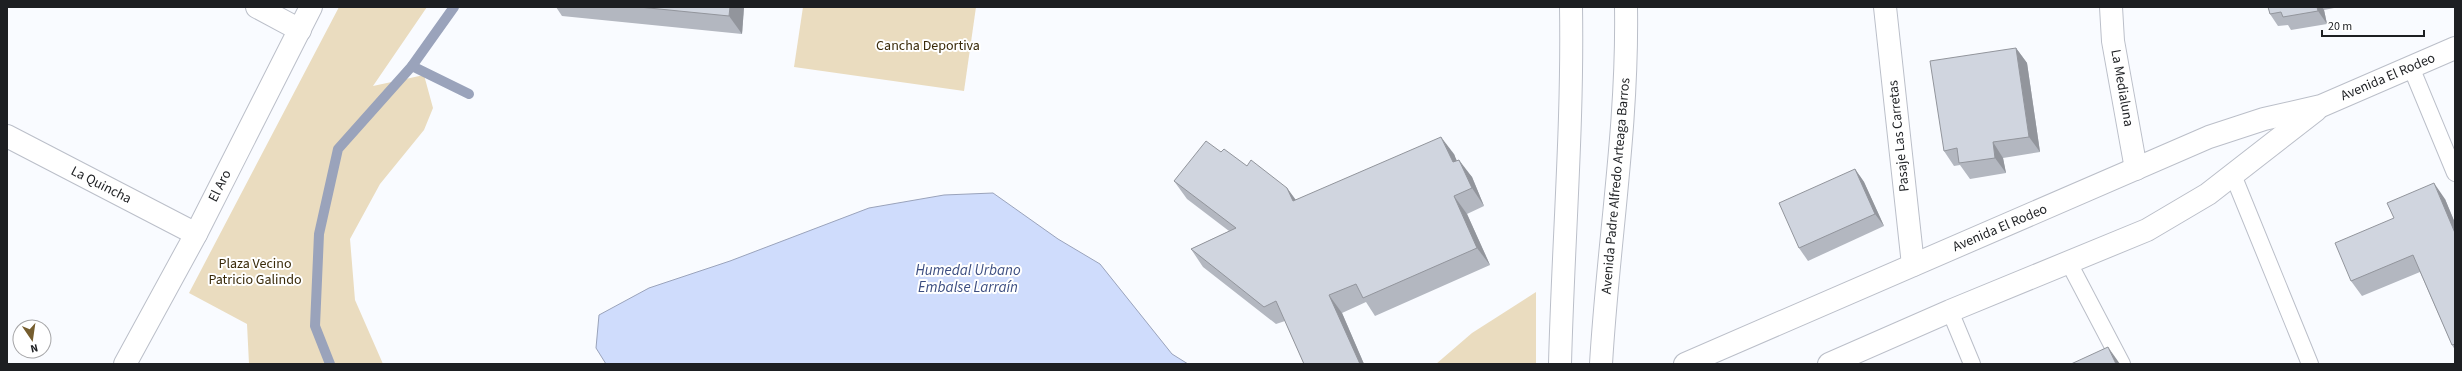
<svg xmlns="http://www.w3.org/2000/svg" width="2462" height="371" viewBox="0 0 2462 371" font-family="'Source Sans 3',sans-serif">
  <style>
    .green { fill: #eadcbf }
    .water { fill: #cfdcfc; stroke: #9aa3bb }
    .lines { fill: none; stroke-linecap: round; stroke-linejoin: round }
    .stream { stroke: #9aa3bb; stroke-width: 10 }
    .service-casing { stroke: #bbbfc9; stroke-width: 18 }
    .minor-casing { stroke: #bbbfc9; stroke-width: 24 }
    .secondary-casing { stroke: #bbbfc9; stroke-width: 24 }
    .service { stroke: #fff; stroke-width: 16 }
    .minor { stroke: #fff; stroke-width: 22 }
    .secondary { stroke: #fff; stroke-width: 22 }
    .wall { fill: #b3b7c0 }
    .shaded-wall { fill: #92959c }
    .building { fill: #d0d5df; stroke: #92959c }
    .labels { text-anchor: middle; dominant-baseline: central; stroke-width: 4; stroke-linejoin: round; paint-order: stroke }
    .park-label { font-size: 14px; fill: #392a09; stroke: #fff }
    .street-label { font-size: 14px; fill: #1d1f22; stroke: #fff }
    .water-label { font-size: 15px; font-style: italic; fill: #3c4e81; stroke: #fff }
  </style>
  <rect width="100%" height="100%" fill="#f9fbff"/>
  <g class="green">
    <polygon points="339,7 427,7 373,86 424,75 433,108 424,130 380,184 350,239 355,300 383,364 249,364 247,324 189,293"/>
    <polygon points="803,7 976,7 964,91 794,67"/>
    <polygon points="1536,292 1536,364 1436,364 1472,333"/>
  </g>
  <polygon class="water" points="993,193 1058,239 1100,264 1172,354 1188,364 606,364 596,348 599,315 649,288 730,261 869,208 944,195"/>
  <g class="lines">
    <g class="stream">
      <polyline points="412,66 469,94"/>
      <polyline points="330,364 315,326 319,234 338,149 412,66 454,7"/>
    </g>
    <defs>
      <g id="service">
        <polyline points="2411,67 2455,173"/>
        <polyline points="2233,175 2310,364"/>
        <polyline points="2069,263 2122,364"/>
        <polyline points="1950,311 1972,364"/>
      </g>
      <g id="minor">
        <polyline points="257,7 300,30"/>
        <polyline points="1885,7 1913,265"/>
        <polyline points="2111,7 2113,41 2136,169"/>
        <polyline points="7,136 196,234"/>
        <polyline points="125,364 196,234 311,7"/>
      </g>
      <g id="secondary">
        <path d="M1560,364C1563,245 1573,126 1571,7"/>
        <path d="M1601,364C1608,244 1628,128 1626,7"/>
        <polyline points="1685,364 2209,137 2264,119 2321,106 2455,48"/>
        <polyline points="1829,364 1950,311 2147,230 2208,194 2316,110"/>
      </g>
    </defs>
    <use href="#service" class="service-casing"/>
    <use href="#minor" class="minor-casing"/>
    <use href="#secondary" class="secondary-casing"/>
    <use href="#service" class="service"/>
    <use href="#minor" class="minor"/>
    <use href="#secondary" class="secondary"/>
  </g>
  <g class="wall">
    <polygon points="556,7 744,7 742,34 562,16"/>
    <polygon points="2268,7 2339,7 2324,10 2327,24 2291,30 2288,25 2278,26 2270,14"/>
    <polygon points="2016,48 2027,63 2040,152 2003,158 2006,173 1970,179 1960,165 1954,166 1944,151"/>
    <polygon points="1221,152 1287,188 1296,200 1454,154 1456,161 1472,177 1484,206 1467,214 1490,265 1375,316 1366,302 1342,313 1364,364 1304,364 1285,321 1276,324 1203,267 1191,249 1229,231 1187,199 1174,181"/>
    <polygon points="1855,169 1864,182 1884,226 1808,261 1799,248"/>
    <polygon points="2445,199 2455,223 2455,350 2452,345 2420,272 2362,296 2351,281"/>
  </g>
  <g class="shaded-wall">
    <polygon points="730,7 744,7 742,34 729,16"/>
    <polygon points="2317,7 2322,7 2324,10 2327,24 2318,11"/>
    <polygon points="2016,48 2027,63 2040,152 2029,137"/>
    <polygon points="1441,137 1454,154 1465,180 1453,162"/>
    <polygon points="1993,142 2003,158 2006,173 1995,158"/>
    <polygon points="1459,160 1472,177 1484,206 1472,188"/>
    <polygon points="1855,169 1864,182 1884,226 1875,214"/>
    <polygon points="2434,183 2445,199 2455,223 2455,233"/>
    <polygon points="1287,188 1300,206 1293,201"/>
    <polygon points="1454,196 1467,214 1490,265 1477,248"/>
    <polygon points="1329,295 1342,313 1364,364 1360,364"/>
    <polygon points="2108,347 2120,364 2116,364"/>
  </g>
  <g class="building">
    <polygon points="639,7 730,7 729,16"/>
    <polygon points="2268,7 2317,7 2318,11 2283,17 2281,12 2270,14"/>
    <polygon points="2016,48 2029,137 1993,142 1995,158 1959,163 1957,148 1944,151 1930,61"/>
    <polygon points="1441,137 1453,162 1459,160 1472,188 1454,196 1477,248 1363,298 1356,284 1329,295 1360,364 1304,364 1276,301 1264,307 1191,249 1236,228 1174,181 1206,141 1221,152 1224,149 1247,166 1251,160 1287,188 1293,201"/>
    <polygon points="1855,169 1875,214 1799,248 1779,203"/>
    <polygon points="2434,183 2455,233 2455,344 2452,345 2413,255 2351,281 2335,243 2394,218 2387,203"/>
    <polygon points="2108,347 2116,364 2071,364"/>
  </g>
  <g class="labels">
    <g class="park-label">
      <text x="928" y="46">Cancha Deportiva</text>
      <text x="255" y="264">Plaza Vecino<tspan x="255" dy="16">Patricio Galindo</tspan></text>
    </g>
    <g class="street-label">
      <text transform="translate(2388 77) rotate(-23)">Avenida El Rodeo</text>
      <text transform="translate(2122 88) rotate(80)">La Medialuna</text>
      <text transform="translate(1899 136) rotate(-96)">Pasaje Las Carretas</text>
      <text transform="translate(101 185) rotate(27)">La Quincha</text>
      <text transform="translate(220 186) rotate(-63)">El Aro</text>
      <text transform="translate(1616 186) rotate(-85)">Avenida Padre Alfredo Arteaga Barros</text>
      <text transform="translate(2000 228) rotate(-23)">Avenida El Rodeo</text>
    </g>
    <g class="water-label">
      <text x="968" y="270">Humedal Urbano<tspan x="968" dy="17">Embalse Larraín</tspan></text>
    </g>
  </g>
  <rect width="2462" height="371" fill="none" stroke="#1d1f22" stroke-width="16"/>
  <g transform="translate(32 339) rotate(167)"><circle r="19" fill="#ffffff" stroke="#a5a5a7"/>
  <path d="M0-3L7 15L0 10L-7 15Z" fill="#755d2e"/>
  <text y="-6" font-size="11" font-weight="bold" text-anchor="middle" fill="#1d1f22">N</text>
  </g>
  <path d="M2322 30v6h102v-6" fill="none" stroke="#1d1f22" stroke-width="2"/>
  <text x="2328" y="30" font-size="12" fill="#1d1f22" stroke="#ffffff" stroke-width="3" paint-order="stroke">20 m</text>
</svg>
